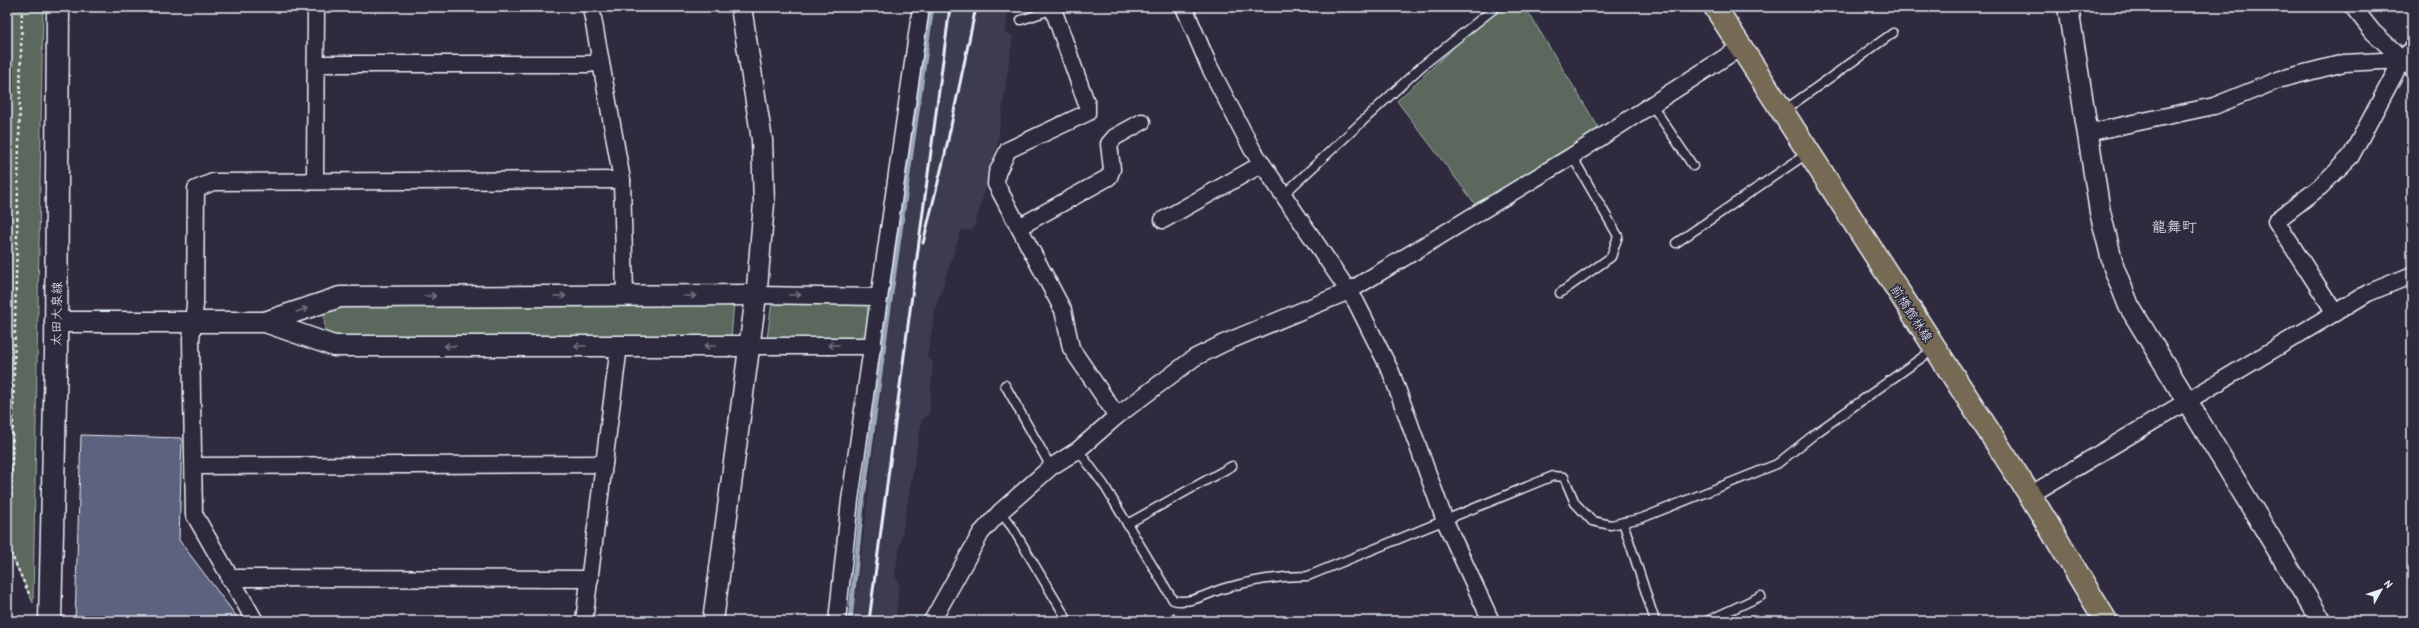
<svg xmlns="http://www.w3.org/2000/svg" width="2419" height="628" viewBox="0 0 2419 628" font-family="'Patrick Hand','Klee One',sans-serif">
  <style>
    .built { fill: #3d3b50 }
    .green { fill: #5b685d; stroke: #a2acaa }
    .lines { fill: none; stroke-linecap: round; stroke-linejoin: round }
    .stream { stroke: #9ba6b7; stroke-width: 5 }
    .building { fill: #5d627e; stroke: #e8f1f8 }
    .service-casing { stroke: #e8f1f8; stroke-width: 11 }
    .minor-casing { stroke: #e8f1f8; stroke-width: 19 }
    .tertiary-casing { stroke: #e8f1f8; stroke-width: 23 }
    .secondary-casing { stroke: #e8f1f8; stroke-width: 25 }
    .primary-casing { stroke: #e8f1f8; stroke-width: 25 }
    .path { stroke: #e8f1f8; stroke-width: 2.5; stroke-dasharray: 3 3; stroke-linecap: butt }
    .service { stroke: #2f2a3d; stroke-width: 8 }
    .minor { stroke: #2f2a3d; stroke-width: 16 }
    .tertiary { stroke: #2f2a3d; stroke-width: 20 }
    .secondary { stroke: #2f2a3d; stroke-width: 22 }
    .primary { stroke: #776a54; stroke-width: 22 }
    .rail { stroke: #e8f1f8; stroke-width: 3 }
    .oneway { stroke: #70707e }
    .labels { text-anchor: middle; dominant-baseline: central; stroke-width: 3.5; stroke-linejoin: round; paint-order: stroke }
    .street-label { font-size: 13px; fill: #e8f1f8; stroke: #2f2a3d }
    .quarter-label { font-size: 15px; fill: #e8f1f8; stroke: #2f2a3d }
  </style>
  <rect width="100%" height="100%" fill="#2f2a3d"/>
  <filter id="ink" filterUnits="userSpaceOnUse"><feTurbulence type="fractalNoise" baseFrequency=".025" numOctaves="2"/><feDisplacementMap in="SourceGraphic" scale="8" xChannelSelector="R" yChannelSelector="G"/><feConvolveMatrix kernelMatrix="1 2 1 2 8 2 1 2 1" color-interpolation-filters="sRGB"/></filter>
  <g filter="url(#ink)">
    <polygon class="built" points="935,7 1009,7 1005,33 1013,36 995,159 973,230 961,230 936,308 927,357 933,362 929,415 922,419 895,575 899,584 896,621 853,621 885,358"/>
    <g class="green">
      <polygon points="7,7 43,7 33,603 7,546"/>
      <polygon points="1506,7 1525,7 1600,130 1476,205 1397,101 1477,25"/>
      <polygon points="734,301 731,340 344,342 325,334 324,311 341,304"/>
      <polygon points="772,301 864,303 868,309 866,333 858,339 767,339"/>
    </g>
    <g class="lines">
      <polyline class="stream" points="850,621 862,506 887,322 932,7"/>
    </g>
    <polygon class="building" points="81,435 182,438 179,540 240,621 75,621"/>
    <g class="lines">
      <defs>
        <g id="service">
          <polyline points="1021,20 1054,9"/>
          <polyline points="1652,105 1693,166"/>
          <polyline points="1783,111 1893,33"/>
          <polyline points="1283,195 1422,66 1496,7"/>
          <polyline points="1676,243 1808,153"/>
          <polyline points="1560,293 1611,257 1618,236 1572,156"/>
          <polyline points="1005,385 1051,467"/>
          <path d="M1078,450L1104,485L1173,600C1193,605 1210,591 1229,587C1255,580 1280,576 1308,576L1553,476L1564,477L1575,503L1592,521L1611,525L1642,518L1777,464L1816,433L1934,349"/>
          <polyline points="1000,512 1012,527 1068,621"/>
          <polyline points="1623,522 1655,621"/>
          <polyline points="1127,524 1232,466"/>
          <polyline points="1707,621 1761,596"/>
        </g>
        <g id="minor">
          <polyline points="591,7 622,180 625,295"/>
          <polyline points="1184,7 1209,66 1252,149 1356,302 1391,372 1445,521 1491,621"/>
          <polyline points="2353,7 2373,32 2412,68"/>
          <polyline points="1053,9 1087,105 1087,113 1008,150 997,173 996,184 1063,310 1071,348 1117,416"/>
          <polyline points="316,64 589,64 600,62"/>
          <polyline points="2087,133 2214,106 2281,79 2344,63 2402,60"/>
          <polyline points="315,180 316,7"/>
          <polyline points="1163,220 1262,164"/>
          <polyline points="1019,227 1109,177 1112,169 1109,144 1115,137 1142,122"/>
          <polyline points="756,295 878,297"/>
          <polyline points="2335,313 2276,221 2320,187 2351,156 2402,60 2412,49"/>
          <polyline points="749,346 873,346"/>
          <polyline points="194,466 604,464"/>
          <polyline points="2030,495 2368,293 2412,275"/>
          <polyline points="229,578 590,579"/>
          <polyline points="255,621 194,514 191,339 195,305 196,189 213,182 622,180"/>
          <polyline points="584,621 619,346"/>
          <polyline points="837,621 850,500 921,7"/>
          <polyline points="932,621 981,533 1000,512 1051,467 1078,450 1117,416 1194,358 1224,343 1349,291 1572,156 1741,47"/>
        </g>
        <g id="tertiary">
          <polyline points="2068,7 2100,212 2114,268 2129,306 2321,621"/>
          <polyline points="55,322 265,322 340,297 756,295"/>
          <polyline points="265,322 334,346 749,346"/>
          <polyline points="713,621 757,288 764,203 762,140 741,7"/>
        </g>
        <polyline id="secondary" points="50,621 56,355 58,7"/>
        <polyline id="primary" points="1715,7 2030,495 2106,621"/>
      </defs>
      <use href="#service" class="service-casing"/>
      <use href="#minor" class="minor-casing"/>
      <use href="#tertiary" class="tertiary-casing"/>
      <use href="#secondary" class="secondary-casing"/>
      <use href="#primary" class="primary-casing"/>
      <g class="path">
        <polyline points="22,7 10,551 30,596"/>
        <polyline points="1162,621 1175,613"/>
      </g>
      <use href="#service" class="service"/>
      <use href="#minor" class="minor"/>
      <use href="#tertiary" class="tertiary"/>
      <use href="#secondary" class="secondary"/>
      <use href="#primary" class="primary"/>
      <g class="rail">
        <polyline points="923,243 945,154 976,7"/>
        <polyline points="869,621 950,7"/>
      </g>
    </g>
    <defs><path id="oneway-shaft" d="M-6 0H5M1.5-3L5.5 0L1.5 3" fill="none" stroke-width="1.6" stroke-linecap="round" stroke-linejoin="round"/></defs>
    <g class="oneway">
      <use href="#oneway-shaft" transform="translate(795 295)"/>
      <use href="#oneway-shaft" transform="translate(430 296)"/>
      <use href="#oneway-shaft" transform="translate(560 296)"/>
      <use href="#oneway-shaft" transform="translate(690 296)"/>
      <use href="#oneway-shaft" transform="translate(302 310) rotate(-19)"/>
      <use href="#oneway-shaft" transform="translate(834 345) rotate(180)"/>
      <use href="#oneway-shaft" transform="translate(450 346) rotate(-180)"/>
      <use href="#oneway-shaft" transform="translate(580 346) rotate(-180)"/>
      <use href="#oneway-shaft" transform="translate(710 346) rotate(180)"/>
    </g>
  </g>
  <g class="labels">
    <g class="street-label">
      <text transform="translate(1912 313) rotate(57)">前橋館林線</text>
      <text transform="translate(56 314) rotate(-89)">太田大泉線</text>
    </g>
    <g class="quarter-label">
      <text x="2174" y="226">龍舞町</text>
    </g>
  </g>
  <rect width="2419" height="628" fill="none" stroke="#2f2a3d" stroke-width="24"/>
  <rect x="12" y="12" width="2395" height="604" fill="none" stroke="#e8f1f8" stroke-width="1.5" filter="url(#ink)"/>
  <g transform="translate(2381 590) rotate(50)" stroke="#2f2a3d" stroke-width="3" paint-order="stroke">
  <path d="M0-3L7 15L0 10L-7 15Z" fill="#e8f1f8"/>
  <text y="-6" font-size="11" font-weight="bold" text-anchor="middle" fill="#e8f1f8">N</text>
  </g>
</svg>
